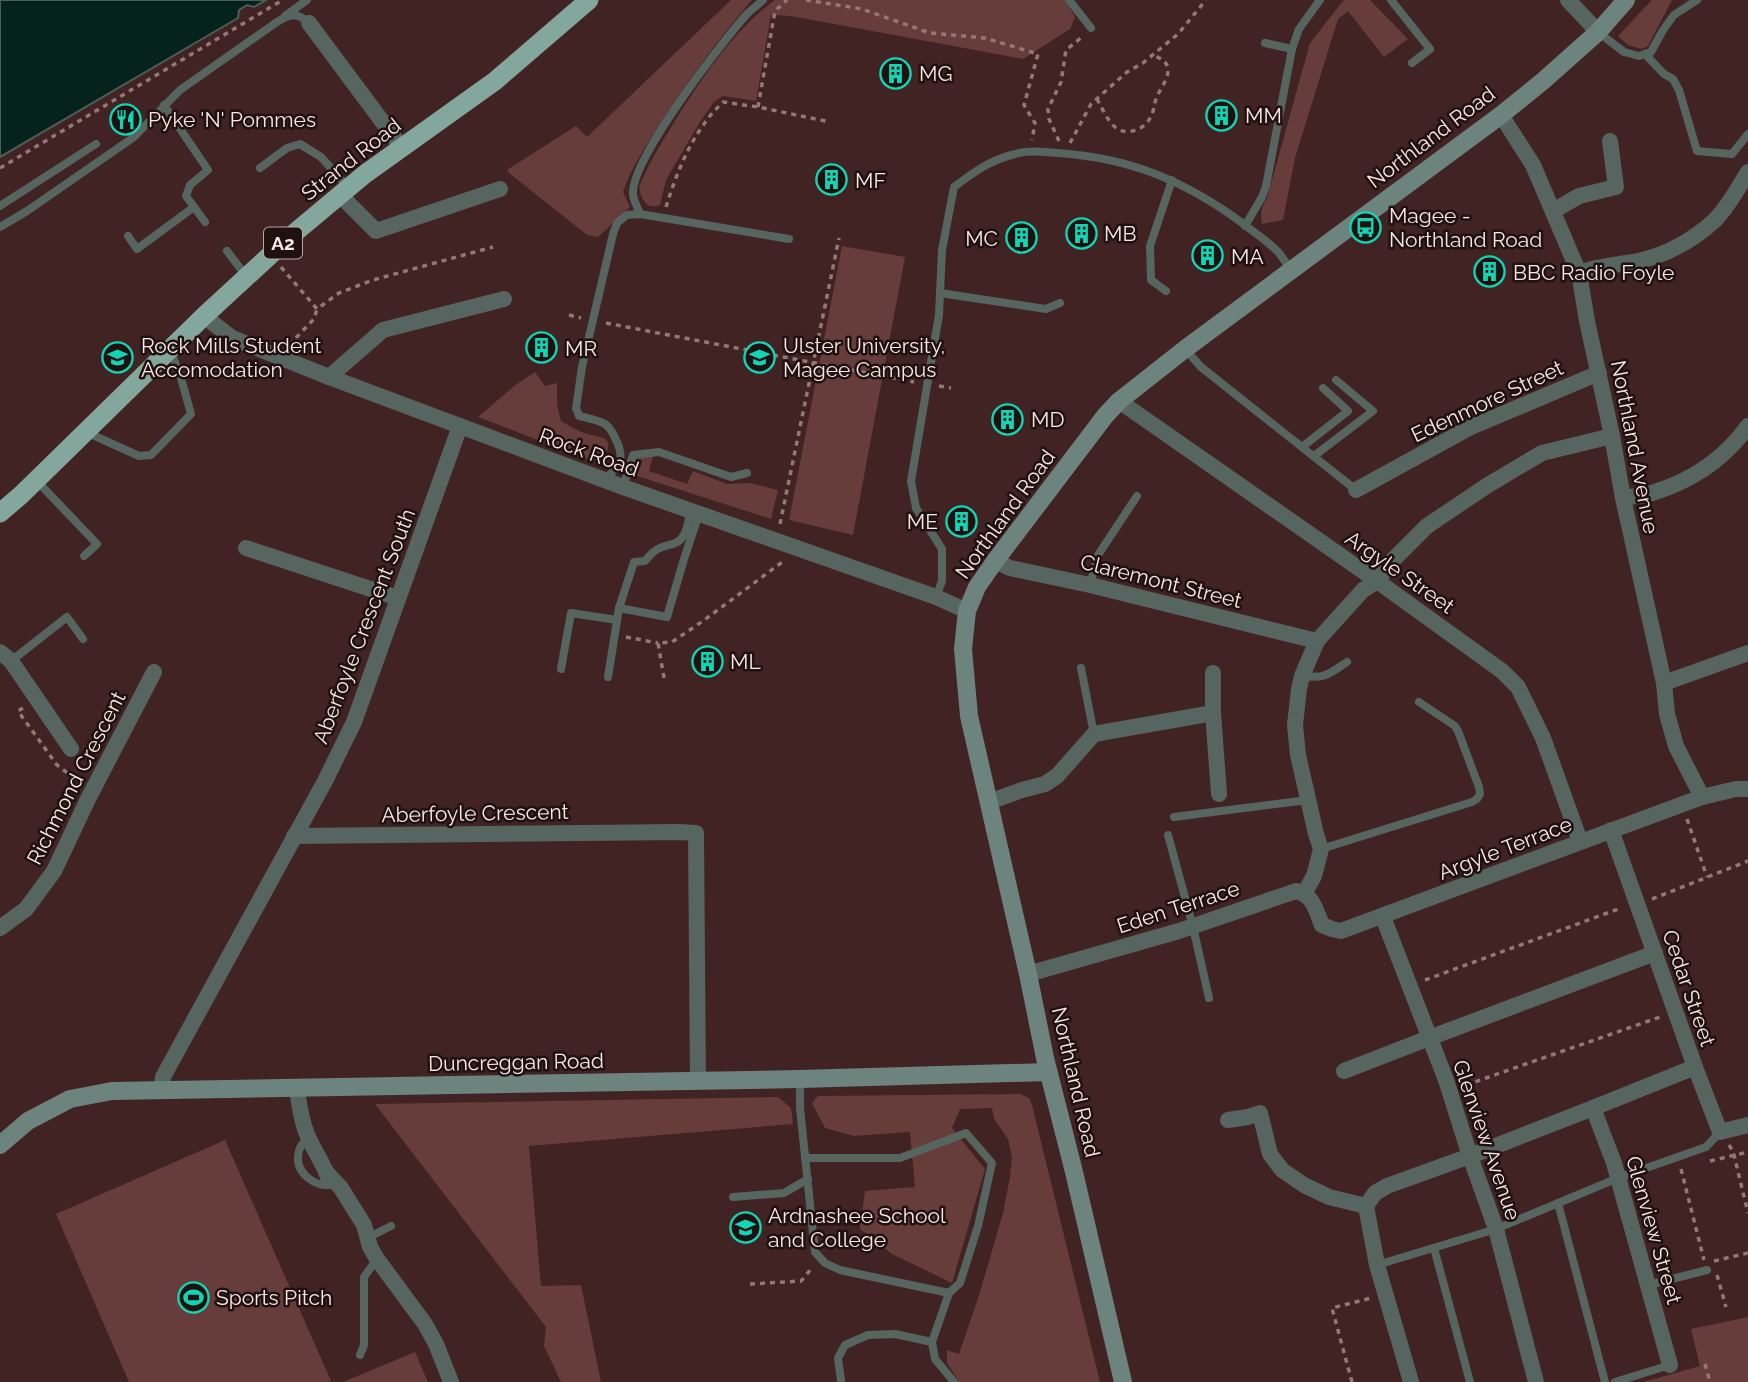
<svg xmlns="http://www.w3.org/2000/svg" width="1748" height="1382" viewBox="0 0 1748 1382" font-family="Raleway,sans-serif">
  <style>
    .green { fill: #663d3b }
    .water { fill: #05221c; stroke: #4e5d58; stroke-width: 2 }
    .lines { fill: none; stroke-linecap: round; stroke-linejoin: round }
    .path { stroke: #927978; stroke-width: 3.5; stroke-dasharray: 5 5; stroke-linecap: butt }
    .service { stroke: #566560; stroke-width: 8 }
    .minor { stroke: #566560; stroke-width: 16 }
    .secondary { stroke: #6c847d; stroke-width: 18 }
    .trunk { stroke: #84a79d; stroke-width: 19 }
    .labels { text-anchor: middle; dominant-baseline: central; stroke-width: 5; stroke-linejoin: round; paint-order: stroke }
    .shield { fill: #1e1110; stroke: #b8a6a5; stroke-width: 2 }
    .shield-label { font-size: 19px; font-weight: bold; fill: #fae6e5 }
    .poi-label { font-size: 21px; fill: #fae6e5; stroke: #1e1110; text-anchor: start }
    .street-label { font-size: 21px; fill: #fae6e5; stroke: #1e1110 }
  </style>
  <rect width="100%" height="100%" fill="#402322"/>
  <g class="green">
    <path d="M731,0H752C719,38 689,79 662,121C647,144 632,166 623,192L630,207L598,237L587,235L509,173L507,170L576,126L587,137Z"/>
    <path d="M775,0H1065L1075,17L1070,29L1023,59L791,16L771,15L756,101L723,96L714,102L700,122L666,180L660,205C647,211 641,199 639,187C649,162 664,139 678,116C704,75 736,28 775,0Z"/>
    <path d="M1345,0H1370L1408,39L1384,57L1348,11L1338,19L1295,158L1283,220L1262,224C1260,213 1261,208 1267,198L1310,43L1342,2Z"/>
    <polygon points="1652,0 1672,0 1648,46 1642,49 1628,45 1618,36"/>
    <polygon points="842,246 905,257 853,535 789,520"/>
    <path d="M535,372L545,386L557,383V404L561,421C569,426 578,431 587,434C597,437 615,436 606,453C603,459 599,460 592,461L478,417L514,386Z"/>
    <polygon points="653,456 649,471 687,484 693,471 727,484 750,483 778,490 771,519 631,474 637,457"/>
    <polygon points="1020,1094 1029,1098 1032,1105 1100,1382 957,1382 958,1380 947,1363 947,1350 959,1354 980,1292 1003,1213 1010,1177 1012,1157 1008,1139 994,1119 992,1108 960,1109 952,1128 985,1169 952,1283 892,1254 860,1229 865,1191 915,1187 910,1132 854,1136 825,1128 812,1103 818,1096"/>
    <polygon points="778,1097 791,1108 793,1124 529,1146 541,1286 581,1285 601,1382 561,1382 544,1346 546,1327 375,1104"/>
    <polygon points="225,1140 331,1381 328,1382 129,1382 56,1214"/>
    <polygon points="1748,1317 1748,1382 1643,1382 1700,1366 1691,1329"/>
    <polygon points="415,1352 428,1382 343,1382"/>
  </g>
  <polygon class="water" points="0,0 266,0 254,7 247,5 239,10 238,18 0,157"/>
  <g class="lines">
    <g class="path">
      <polyline points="806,0 862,9 930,33 985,38 1038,54 1024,105 1035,123 1032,140"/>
      <path d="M1097,99C1102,108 1107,120 1115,127C1127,137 1146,129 1151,116C1154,111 1154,105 1156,99C1159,90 1169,79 1168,69C1167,61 1160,58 1153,55"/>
      <polyline points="758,107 775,11 787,0"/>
      <polyline points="1059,141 1049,119 1048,109 1061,82 1066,50 1082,37"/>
      <polyline points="1070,143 1091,104 1127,72 1143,63 1178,34 1206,0"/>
      <polyline points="0,168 281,1"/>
      <path d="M666,207C675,178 686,149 704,124C709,116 716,109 723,102L758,107L830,122"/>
      <polyline points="281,267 317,309 339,293 373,280 493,247"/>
      <polyline points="569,315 581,318"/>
      <polyline points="606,323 914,382"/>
      <polyline points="289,345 314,319 317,309"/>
      <polyline points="939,386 951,388"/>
      <polyline points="780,524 839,238"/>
      <polyline points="626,637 658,643"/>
      <polyline points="664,678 658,643 672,642 703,621 785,560"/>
      <polyline points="23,708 18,711 57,765 73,777 78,784"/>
      <polyline points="1687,819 1707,877"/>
      <polyline points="1652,899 1748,861"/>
      <polyline points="1425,980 1621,908"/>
      <polyline points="1466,1085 1660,1017"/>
      <polyline points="1729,1145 1733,1151 1748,1213"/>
      <polyline points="1710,1161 1748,1152"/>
      <polyline points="1681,1169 1704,1260"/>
      <polyline points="1714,1261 1748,1253"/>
      <polyline points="1717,1275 1726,1307"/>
      <polyline points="750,1284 801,1281 812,1268"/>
      <polyline points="1705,1364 1710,1382"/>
      <polyline points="1352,1382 1332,1308 1371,1298"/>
    </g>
    <g class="service">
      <polyline points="1069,0 1091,28"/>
      <polyline points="1391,0 1430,49 1412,63"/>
      <polyline points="285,16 307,0"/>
      <polyline points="1598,32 1624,52 1639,56 1651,52 1663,30 1674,15 1697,0"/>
      <polyline points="1265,43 1292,49"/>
      <polyline points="1645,54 1664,74 1673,79 1679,90 1697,151 1732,154 1748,134"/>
      <polyline points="164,105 208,170 190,185 186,196 205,222"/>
      <polyline points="260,168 287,148 300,144 321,157 348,187"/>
      <polyline points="0,206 96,144"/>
      <path d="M640,214C638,208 633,200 633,194C631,159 722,42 747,14C752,9 758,5 763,0"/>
      <polyline points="1245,226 1262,197 1266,186 1292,49 1299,29 1320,0"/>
      <path d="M0,227L27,211L134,137L180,90L277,22C290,14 297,12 309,23"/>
      <polyline points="128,236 137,249 194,207"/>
      <polyline points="227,251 247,277"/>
      <polyline points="1166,291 1151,280 1150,246 1172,180"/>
      <polyline points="940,293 1046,309 1060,303"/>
      <polyline points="1185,349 1201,367 1356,490"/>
      <polyline points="86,432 139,456 151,455 191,414 181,378 171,352"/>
      <polyline points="1302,447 1348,411 1323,388"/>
      <polyline points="1314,456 1373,411 1336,380"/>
      <polyline points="36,480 97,544 84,556"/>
      <path d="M604,480C620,466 626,458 615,438C613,433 609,427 605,424C598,420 587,418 579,416L576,408L582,367L613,234L617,223L627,215L640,214L789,239"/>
      <polyline points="623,487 633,455 659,452 731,477 747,473"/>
      <polyline points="1090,585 1098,555 1137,496"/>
      <path d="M936,597L942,581V549L916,508L911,481L939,315L942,250L954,187C974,172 990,160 1015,154C1029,150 1043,152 1058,153C1130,158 1183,180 1241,222C1253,232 1268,241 1279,253C1283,258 1287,265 1291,270"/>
      <polyline points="619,608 667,617 684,559 699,514"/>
      <polyline points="11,661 67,617 83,639"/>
      <polyline points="1081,668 1094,734"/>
      <polyline points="561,669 571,613 617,620"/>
      <path d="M1302,676C1325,679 1329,674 1347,662"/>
      <path d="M608,677L619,608L634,562L645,561C650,555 654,550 662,547C672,544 680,544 685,533C688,526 689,518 690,511"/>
      <polyline points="1174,817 1308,800"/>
      <polyline points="1168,835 1193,927 1209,998"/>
      <polyline points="1321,849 1472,802 1477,799 1480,794 1479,787 1458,731 1455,726 1419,702"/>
      <polyline points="800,1079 800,1108 815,1252 825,1263 840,1270 949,1293 932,1342 895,1334 868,1335 845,1345 838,1358 841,1381"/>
      <path d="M308,1137C303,1142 298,1150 298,1157C297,1175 318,1189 334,1184"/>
      <polyline points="805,1158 900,1158 966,1133 992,1163 978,1226 960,1283 949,1293"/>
      <polyline points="733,1197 784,1193 808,1179"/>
      <polyline points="1558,1203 1605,1382"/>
      <polyline points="365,1239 391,1226"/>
      <polyline points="1434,1248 1470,1382"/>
      <polyline points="1377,1265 1496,1229 1618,1178 1706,1147 1720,1132"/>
      <polyline points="1648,1285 1707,1270"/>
      <polyline points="932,1342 935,1359 954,1382"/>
      <polyline points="360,1355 364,1345 364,1277 377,1259"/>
      <polyline points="1615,1382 1670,1365"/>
    </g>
    <g class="minor">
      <polyline points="1568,0 1598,32"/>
      <polyline points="309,23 402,148"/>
      <polyline points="1501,115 1533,165 1579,273 1587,321 1612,436 1623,498 1664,683 1667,714 1676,746 1702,797"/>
      <polyline points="339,194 376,231 500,189"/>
      <polyline points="1553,211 1579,196 1616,187 1610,141"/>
      <path d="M1579,273C1598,266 1618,265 1638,261C1666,255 1693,240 1714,221C1728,207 1738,188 1748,172"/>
      <polyline points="204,316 232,338 329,377 623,487 936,597 967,611"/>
      <polyline points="329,377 383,330 504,299"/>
      <polyline points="1119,401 1377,581 1502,671 1518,687 1543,738 1580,841"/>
      <polyline points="1356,490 1469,428 1599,373"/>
      <path d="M1623,498C1633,496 1645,496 1655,492C1693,480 1725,458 1748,426"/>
      <polyline points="246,548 398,598"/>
      <polyline points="995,561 1010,568 1090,585 1317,641"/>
      <polyline points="0,652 11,661 71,749"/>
      <polyline points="1213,673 1213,713 1219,794"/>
      <polyline points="1664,683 1748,653"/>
      <polyline points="989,802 1022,790 1045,784 1057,776 1094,734 1213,713"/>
      <polyline points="1611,830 1695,1067 1720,1132 1748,1125"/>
      <polyline points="294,836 679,832 696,833 698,1081"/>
      <polyline points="1305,892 1314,876 1321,849 1316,834 1298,755 1295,725 1299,689 1302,676 1317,641 1363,590 1377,581 1392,561 1427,526 1488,485 1542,453 1612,436"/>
      <polyline points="1383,917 1446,1080 1470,1156 1496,1229 1536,1382"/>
      <polyline points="0,928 26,909 54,871 88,799 154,672"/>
      <path d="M1028,974L1179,931L1296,891C1313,894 1316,911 1322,925L1332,929L1341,931L1702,797L1736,789H1748"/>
      <polyline points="1344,1071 1429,1038 1655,953"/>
      <polyline points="161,1089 163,1077 325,781 354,722 460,426"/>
      <path d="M297,1089C299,1104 301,1120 307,1134C313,1150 324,1163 329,1180"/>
      <polyline points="1593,1108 1614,1163 1670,1365"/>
      <polyline points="1228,1120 1248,1117 1260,1113 1270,1154 1282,1170 1304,1185 1329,1197 1366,1206"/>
      <polyline points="326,1172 341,1188 364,1225 370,1247 377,1259 425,1324 436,1344 451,1382"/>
      <polyline points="1366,1206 1375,1193 1387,1186 1470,1156 1593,1108 1695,1067"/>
      <polyline points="1366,1206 1377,1265 1411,1382"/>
    </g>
    <g class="secondary">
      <polyline points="0,1145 28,1121 70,1099 112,1091 800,1079 1048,1072"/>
      <polyline points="1123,1382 1074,1172 1045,1058 1028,974 969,716 963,649 967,611 977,587 995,561 1105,416 1119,401 1185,349 1501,115 1543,81 1598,32 1626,0"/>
    </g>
    <polyline class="trunk" points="0,513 21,495 204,316 292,235 365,174 495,81 589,0"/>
  </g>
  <defs>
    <symbol id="building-ring" viewBox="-11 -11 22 22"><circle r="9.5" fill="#1e1110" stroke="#12d5b4" stroke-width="1.5"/><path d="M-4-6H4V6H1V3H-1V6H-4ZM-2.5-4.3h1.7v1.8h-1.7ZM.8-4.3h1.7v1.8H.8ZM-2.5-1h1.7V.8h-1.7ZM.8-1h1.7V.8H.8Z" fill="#12d5b4"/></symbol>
    <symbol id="restaurant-ring" viewBox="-11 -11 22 22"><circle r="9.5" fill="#1e1110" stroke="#12d5b4" stroke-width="1.5"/><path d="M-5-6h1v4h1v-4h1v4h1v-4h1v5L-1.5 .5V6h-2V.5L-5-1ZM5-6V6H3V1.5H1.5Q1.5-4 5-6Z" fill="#12d5b4"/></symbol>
    <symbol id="bus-ring" viewBox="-11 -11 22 22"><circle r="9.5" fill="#1e1110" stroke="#12d5b4" stroke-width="1.5"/><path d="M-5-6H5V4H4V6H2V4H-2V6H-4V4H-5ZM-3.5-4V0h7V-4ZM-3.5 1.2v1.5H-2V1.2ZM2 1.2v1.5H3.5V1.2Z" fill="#12d5b4"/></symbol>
    <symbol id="university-ring" viewBox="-11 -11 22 22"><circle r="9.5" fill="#1e1110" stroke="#12d5b4" stroke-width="1.5"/><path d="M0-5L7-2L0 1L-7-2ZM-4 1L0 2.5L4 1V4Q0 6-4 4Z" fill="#12d5b4"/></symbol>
    <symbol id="school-ring" viewBox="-11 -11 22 22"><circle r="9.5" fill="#1e1110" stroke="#12d5b4" stroke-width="1.5"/><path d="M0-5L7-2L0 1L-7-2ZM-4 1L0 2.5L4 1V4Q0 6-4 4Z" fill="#12d5b4"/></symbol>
    <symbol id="stadium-ring" viewBox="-11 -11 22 22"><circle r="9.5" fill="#1e1110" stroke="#12d5b4" stroke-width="1.5"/><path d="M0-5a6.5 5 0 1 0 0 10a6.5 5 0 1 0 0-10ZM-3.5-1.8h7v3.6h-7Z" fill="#12d5b4"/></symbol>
  </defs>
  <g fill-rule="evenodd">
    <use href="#building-ring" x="878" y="56" width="35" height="35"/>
    <use href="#building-ring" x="1204" y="98" width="35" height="35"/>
    <use href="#restaurant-ring" x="108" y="102" width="35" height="35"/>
    <use href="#building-ring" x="814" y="162" width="35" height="35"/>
    <use href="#bus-ring" x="1348" y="210" width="35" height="35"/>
    <use href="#building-ring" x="1064" y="216" width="35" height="35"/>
    <use href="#building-ring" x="1004" y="220" width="35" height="35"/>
    <use href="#building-ring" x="1190" y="238" width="35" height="35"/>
    <use href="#building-ring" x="1472" y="254" width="35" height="35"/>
    <use href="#building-ring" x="524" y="330" width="35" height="35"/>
    <use href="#university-ring" x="100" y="340" width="35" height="35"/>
    <use href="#university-ring" x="742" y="340" width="35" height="35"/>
    <use href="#building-ring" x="990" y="402" width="35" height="35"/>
    <use href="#building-ring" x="944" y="504" width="35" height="35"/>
    <use href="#building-ring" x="690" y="644" width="35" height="35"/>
    <use href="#school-ring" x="728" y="1210" width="35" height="35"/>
    <use href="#stadium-ring" x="176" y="1280" width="35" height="35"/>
  </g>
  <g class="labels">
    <rect class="shield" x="264" y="227.5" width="38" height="31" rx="5"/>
    <g class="shield-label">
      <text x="283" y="243">A2</text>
    </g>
    <g class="poi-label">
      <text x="919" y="73">MG</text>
      <text x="1245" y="115">MM</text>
      <text x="148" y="119">Pyke 'N' Pommes</text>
      <text x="855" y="180">MF</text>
      <text x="1389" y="215">Magee -<tspan x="1389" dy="24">Northland Road</tspan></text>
      <text x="1104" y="233">MB</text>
      <text x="998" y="238" text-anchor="end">MC</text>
      <text x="1231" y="256">MA</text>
      <text x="1513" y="272">BBC Radio Foyle</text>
      <text x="141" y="345">Rock Mills Student<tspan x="141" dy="24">Accomodation</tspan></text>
      <text x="783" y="345">Ulster University,<tspan x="783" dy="24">Magee Campus</tspan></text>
      <text x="565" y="348">MR</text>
      <text x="1031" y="419">MD</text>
      <text x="938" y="521" text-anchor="end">ME</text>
      <text x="730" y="661">ML</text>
      <text x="768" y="1215">Ardnashee School<tspan x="768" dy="24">and College</tspan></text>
      <text x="216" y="1297">Sports Pitch</text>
    </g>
    <g class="street-label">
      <text transform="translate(1431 137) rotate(-37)">Northland Road</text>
      <text transform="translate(351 159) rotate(-38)">Strand Road</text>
      <text transform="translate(1487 401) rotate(-25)">Edenmore Street</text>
      <text transform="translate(1635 447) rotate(79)">Northland Avenue</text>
      <text transform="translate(589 452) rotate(20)">Rock Road</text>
      <text transform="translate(1005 514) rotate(-54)">Northland Road</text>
      <text transform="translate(1400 572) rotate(35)">Argyle Street</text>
      <text transform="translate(1161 581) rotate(14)">Claremont Street</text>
      <text transform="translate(364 626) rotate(-69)">Aberfoyle Crescent South</text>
      <text transform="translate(76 778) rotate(-63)">Richmond Crescent</text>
      <text transform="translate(475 813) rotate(-1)">Aberfoyle Crescent</text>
      <text transform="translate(1505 848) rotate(-21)">Argyle Terrace</text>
      <text transform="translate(1178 907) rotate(-18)">Eden Terrace</text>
      <text transform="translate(1689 988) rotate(71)">Cedar Street</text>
      <text transform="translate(516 1062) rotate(-1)">Duncreggan Road</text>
      <text transform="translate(1076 1082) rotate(77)">Northland Road</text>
      <text transform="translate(1487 1140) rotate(71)">Glenview Avenue</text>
      <text transform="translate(1654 1230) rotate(74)">Glenview Street</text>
    </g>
  </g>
</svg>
